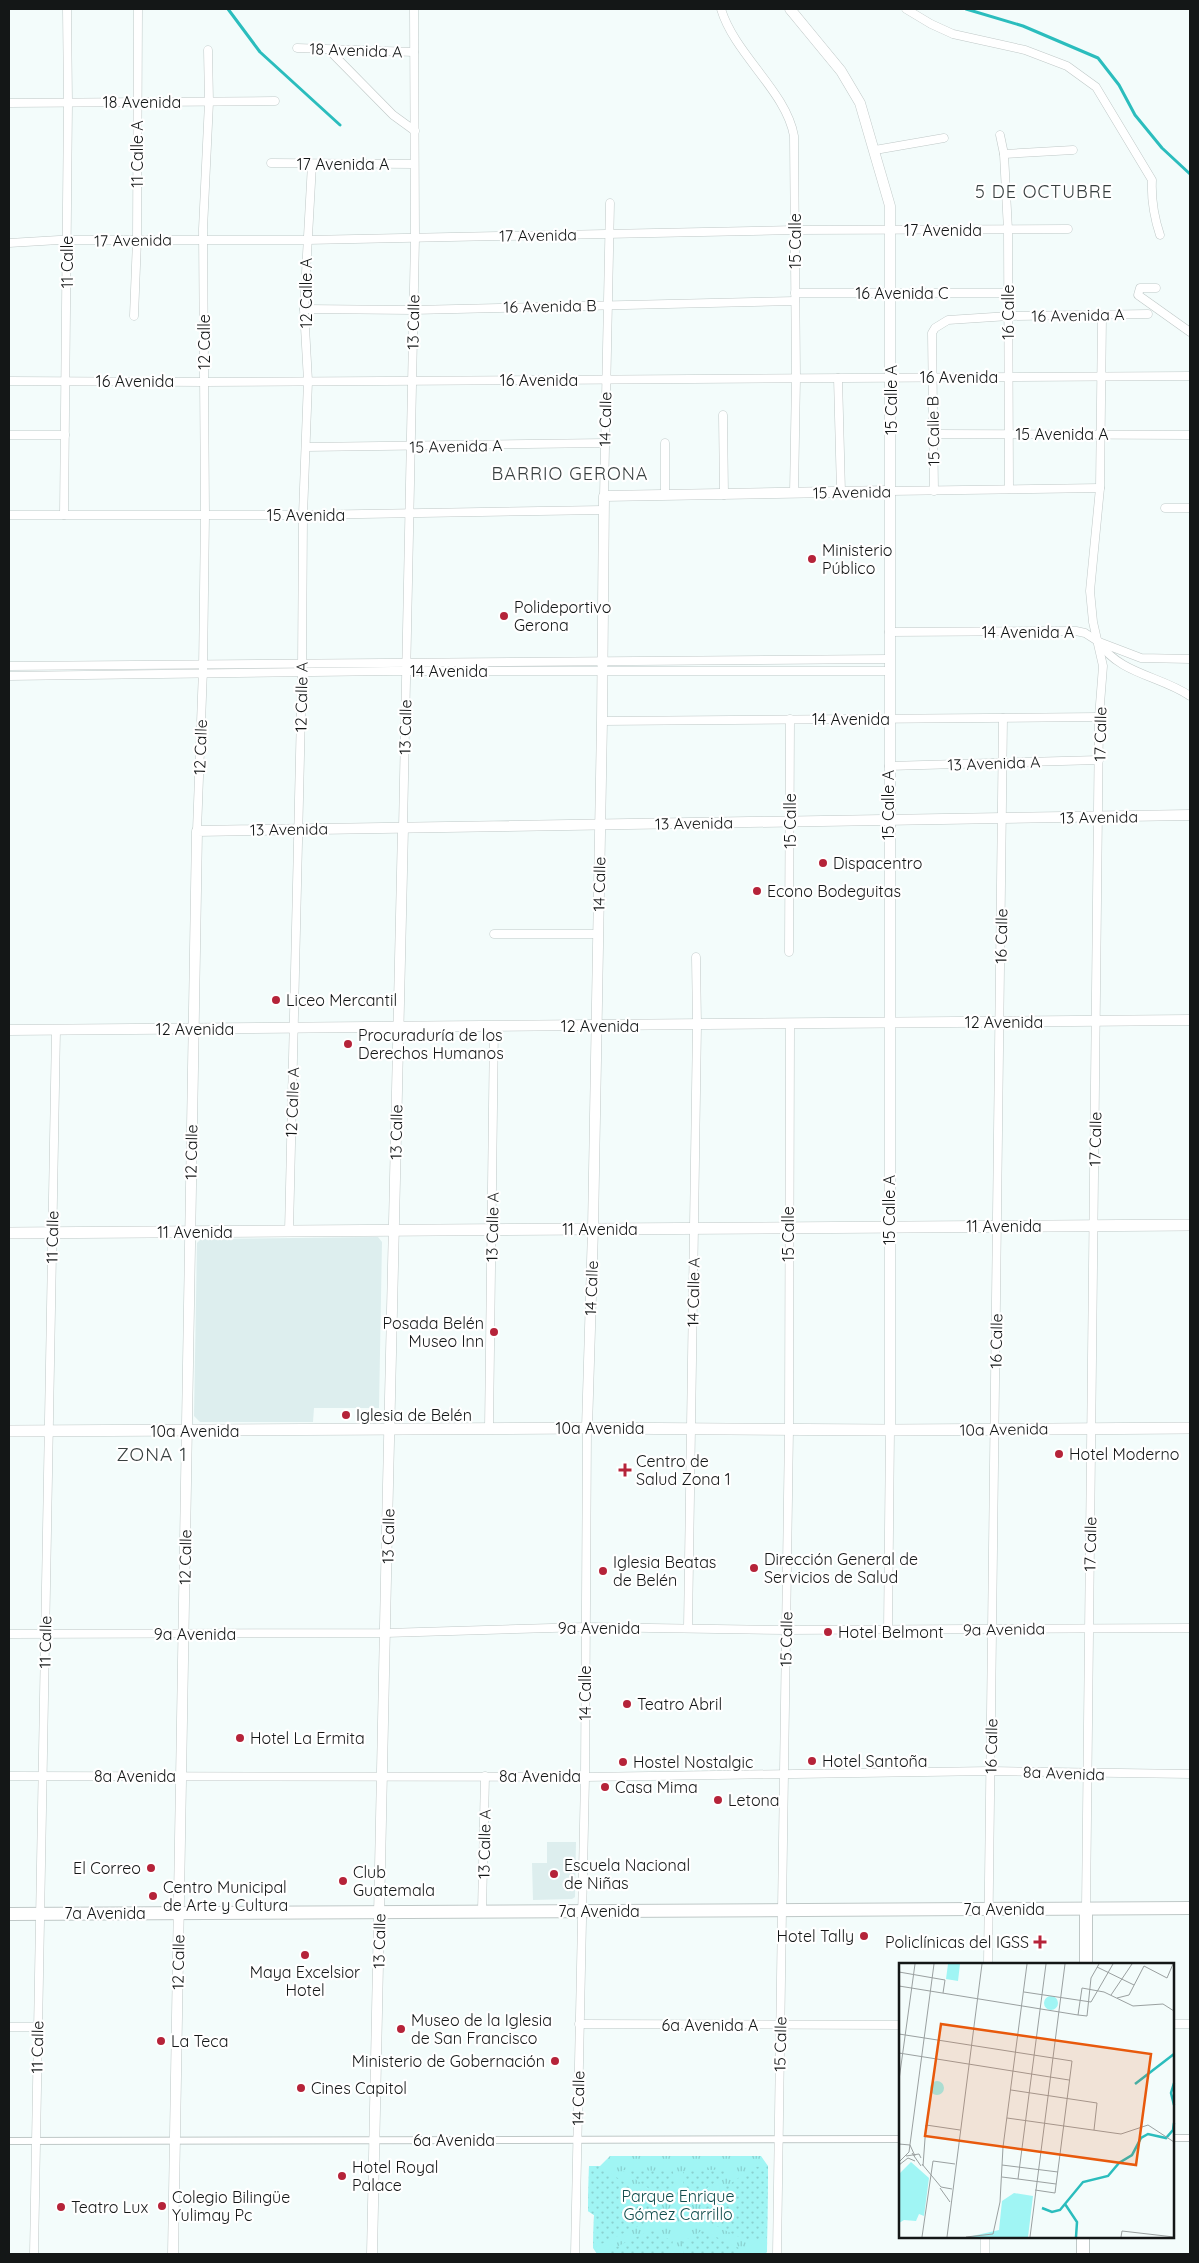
<svg xmlns="http://www.w3.org/2000/svg" width="1199" height="2263" viewBox="0 0 1199 2263" font-family="Quicksand,sans-serif">
  <style>
    .built { fill: #dee }
    .grass { fill: url(#grass-tufts) }
    .garden { fill: url(#garden-dots) }
    .lines { fill: none; stroke-linecap: round; stroke-linejoin: round }
    .stream { stroke: #2bbdbd; stroke-width: 3 }
    .pedestrian-casing { stroke: #bfc8c7; stroke-width: 8 }
    .minor-casing { stroke: #bfc8c7; stroke-width: 9 }
    .tertiary-casing { stroke: #bfc8c7; stroke-width: 11 }
    .secondary-casing { stroke: #bfc8c7; stroke-width: 12 }
    .primary-casing { stroke: #bfc8c7; stroke-width: 14 }
    .pedestrian { stroke: #fff; stroke-width: 6 }
    .minor { stroke: #fff; stroke-width: 8 }
    .tertiary { stroke: #fff; stroke-width: 10 }
    .secondary { stroke: #fff; stroke-width: 11 }
    .primary { stroke: #fff; stroke-width: 12 }
    .poi-dot { fill: #b52339; stroke: #fff; stroke-width: 2 }
    .labels { text-anchor: middle; dominant-baseline: central; stroke-width: 4.5; stroke-linejoin: round; paint-order: stroke }
    .street-label { font-size: 16px; fill: #141717; stroke: #fff }
    .poi-label { font-size: 16px; fill: #141717; stroke: #fff; text-anchor: start }
    .park-label { font-size: 16px; fill: #114d4d; stroke: #fff }
    .neighbourhood-label { font-size: 18px; letter-spacing: 1px; fill: #383f3f; stroke: #fff }
    .quarter-label { font-size: 19px; letter-spacing: 1px; fill: #383f3f; stroke: #fff }
    .inset-river { fill: none; stroke: #2bbdbd; stroke-width: 2.5 }
    .inset-road { fill: none; stroke: #9aa0a0; stroke-width: 1 }
    .view { fill: #e8590c; fill-opacity: 0.15; stroke: #e8590c; stroke-width: 2.5 }
    .inset-edge { fill: none; stroke: #141717; stroke-width: 2.5 }
  </style>
  <defs>
    <pattern id="grass-tufts" width="24" height="20" patternUnits="userSpaceOnUse" patternTransform="scale(1.25)"><rect width="24" height="20" fill="#a0f5f4"/><path d="M3 7l-1-3M5 7V3M7 7l1-3M15 17l-1-3M17 17v-4M19 17l1-3" fill="none" stroke="#89d1d0"/></pattern>
    <pattern id="garden-dots" width="8" height="8" patternUnits="userSpaceOnUse" patternTransform="scale(1.25)"><rect width="8" height="8" fill="#a0f5f4"/><path d="M2 2h.1M6 6h.1" fill="none" stroke="#89d1d0" stroke-width="1.8" stroke-linecap="round"/></pattern>
  </defs>
  <rect width="100%" height="100%" fill="#f3fcfb"/>
  <g class="built">
    <polygon points="378,1237 382,1242 379,1408 314,1408 313,1422 200,1422 194,1416 197,1243 201,1239"/>
    <polygon points="547,1842 576,1842 575,1897 572,1899 533,1900 532,1863 547,1863"/>
  </g>
  <polygon class="grass" points="610,2156 761,2156 768,2166 767,2252 765,2254 597,2254 593,2248 594,2215 588,2211 589,2166 600,2166"/>
  <g class="garden">
    <polygon points="589,2166 600,2166 653,2202 651,2220 593,2248 594,2215 588,2211"/>
    <polygon points="768,2166 767,2239 745,2240 706,2221 707,2211 704,2202 754,2167"/>
    <polygon points="733,2169 699,2194 691,2189 683,2186 683,2171"/>
    <polygon points="622,2170 673,2171 674,2186 658,2195"/>
    <polygon points="655,2228 660,2235 673,2241 670,2254 606,2254 606,2252"/>
    <polygon points="702,2230 739,2248 740,2254 684,2254 682,2241 695,2236"/>
  </g>
  <g class="lines">
    <g class="stream">
      <polyline points="228,9 260,52 340,125"/>
      <polyline points="966,9 1023,26 1098,58 1119,85 1135,115 1162,148 1190,174"/>
    </g>
    <defs>
      <g id="pedestrian">
        <polyline points="1173,2138 1190,2138"/>
        <polyline points="9,2141 900,2139"/>
      </g>
      <g id="minor">
        <path d="M721,9C735,55 786,91 794,136L796,378L794,493"/>
        <path d="M906,9L931,24L953,34L1025,50L1067,66L1096,87L1152,180C1151,200 1154,217 1160,235"/>
        <polyline points="297,48 414,52"/>
        <polyline points="329,50 393,115 415,131"/>
        <polyline points="9,103 275,101"/>
        <polyline points="1000,135 1004,154 1008,230 1009,489"/>
        <polyline points="875,150 944,138"/>
        <polyline points="1004,154 1073,150"/>
        <polyline points="271,163 414,164"/>
        <polyline points="9,243 59,240 307,240 795,230 1068,229"/>
        <polyline points="1156,288 1140,288 1138,295 1190,332"/>
        <polyline points="795,293 1008,293"/>
        <polyline points="304,309 413,310 795,301"/>
        <polyline points="134,316 137,240 138,9"/>
        <polyline points="838,378 841,492"/>
        <polyline points="9,381 204,382 1190,376"/>
        <polyline points="723,415 724,495"/>
        <polyline points="934,434 1190,435"/>
        <polyline points="9,435 65,435"/>
        <polyline points="306,447 605,443"/>
        <polyline points="890,491 1100,488"/>
        <polyline points="934,491 932,333 935,328 948,320 1009,316 1148,314"/>
        <polyline points="665,495 665,443"/>
        <polyline points="604,496 610,203"/>
        <polyline points="1165,508 1190,508"/>
        <polyline points="9,515 303,515 603,510"/>
        <polyline points="64,515 68,103 67,9"/>
        <polyline points="889,632 1076,631 1085,633 1099,642 1141,658 1190,659"/>
        <path d="M1099,642C1119,674 1161,676 1190,696"/>
        <polyline points="9,666 888,659"/>
        <polyline points="9,676 393,671 889,671"/>
        <polyline points="602,721 1099,717"/>
        <polyline points="889,766 1099,760"/>
        <polyline points="403,828 415,238 414,9"/>
        <polyline points="197,831 203,669 205,515 203,229 209,102 208,50"/>
        <polyline points="494,934 598,934"/>
        <polyline points="789,952 790,719"/>
        <polyline points="289,1231 302,669 303,515 308,381 304,309 312,164"/>
        <polyline points="489,1428 494,1026"/>
        <polyline points="688,1628 697,1025 696,957"/>
        <polyline points="888,1630 890,1430"/>
        <polyline points="9,1634 386,1633 586,1627 786,1630 1190,1628"/>
        <polyline points="9,1776 585,1777 991,1771 1190,1774"/>
        <polyline points="1086,1908 1099,717 1103,666 1093,622 1090,591 1100,488 1102,316"/>
        <polyline points="482,1911 485,1776"/>
        <polyline points="988,1964 1003,718"/>
        <polyline points="579,2024 900,2025"/>
        <polyline points="1173,2024 1190,2024"/>
        <polyline points="9,2027 38,2027"/>
        <polyline points="34,2254 56,1030"/>
        <polyline points="575,2254 585,1777 587,1428"/>
        <polyline points="777,2254 789,1429 790,1025"/>
        <polyline points="985,2254 985,2237"/>
      </g>
      <g id="tertiary">
        <polyline points="790,9 841,71 860,103 890,206 890,1430"/>
        <polyline points="9,1030 1190,1020"/>
        <polyline points="587,1428 593,1229 602,721 604,496 890,491"/>
        <polyline points="173,2254 197,831 1190,815"/>
        <path d="M372,2254C382,1779 391,1303 403,828"/>
      </g>
      <g id="secondary">
        <polyline points="9,1233 1190,1225"/>
        <polyline points="9,1431 587,1428 890,1430 1190,1428"/>
      </g>
      <g id="primary">
        <polyline points="9,1914 1190,1908"/>
        <polyline points="1086,1964 1086,1908"/>
        <polyline points="1083,2254 1083,2237"/>
      </g>
    </defs>
    <use href="#pedestrian" class="pedestrian-casing"/>
    <use href="#minor" class="minor-casing"/>
    <use href="#tertiary" class="tertiary-casing"/>
    <use href="#secondary" class="secondary-casing"/>
    <use href="#primary" class="primary-casing"/>
    <use href="#pedestrian" class="pedestrian"/>
    <use href="#minor" class="minor"/>
    <use href="#tertiary" class="tertiary"/>
    <use href="#secondary" class="secondary"/>
    <use href="#primary" class="primary"/>
  </g>
  <g class="poi-dot">
    <circle cx="812" cy="559" r="5"/>
    <circle cx="504" cy="616" r="5"/>
    <circle cx="823" cy="863" r="5"/>
    <circle cx="757" cy="891" r="5"/>
    <circle cx="276" cy="1000" r="5"/>
    <circle cx="348" cy="1044" r="5"/>
    <circle cx="494" cy="1332" r="5"/>
    <circle cx="346" cy="1415" r="5"/>
    <circle cx="1059" cy="1454" r="5"/>
    <path d="M622.5 1462.5h5v5h5v5h-5v5h-5v-5h-5v-5h5z"/>
    <circle cx="754" cy="1568" r="5"/>
    <circle cx="603" cy="1571" r="5"/>
    <circle cx="828" cy="1632" r="5"/>
    <circle cx="627" cy="1704" r="5"/>
    <circle cx="240" cy="1738" r="5"/>
    <circle cx="812" cy="1761" r="5"/>
    <circle cx="623" cy="1762" r="5"/>
    <circle cx="605" cy="1787" r="5"/>
    <circle cx="718" cy="1800" r="5"/>
    <circle cx="151" cy="1868" r="5"/>
    <circle cx="554" cy="1874" r="5"/>
    <circle cx="343" cy="1881" r="5"/>
    <circle cx="153" cy="1896" r="5"/>
    <circle cx="864" cy="1936" r="5"/>
    <path d="M1037.5 1934.5h5v5h5v5h-5v5h-5v-5h-5v-5h5z"/>
    <circle cx="305" cy="1955" r="5"/>
    <circle cx="401" cy="2029" r="5"/>
    <circle cx="161" cy="2041" r="5"/>
    <circle cx="555" cy="2061" r="5"/>
    <circle cx="301" cy="2088" r="5"/>
    <circle cx="342" cy="2176" r="5"/>
    <circle cx="162" cy="2206" r="5"/>
    <circle cx="61" cy="2207" r="5"/>
  </g>
  <g class="labels">
    <g class="street-label">
      <text transform="translate(356 50) rotate(2)">18 Avenida A</text>
      <text x="142" y="102">18 Avenida</text>
      <text transform="translate(137 154) rotate(-90)">11 Calle A</text>
      <text x="343" y="164">17 Avenida A</text>
      <text x="943" y="230">17 Avenida</text>
      <text transform="translate(538 235) rotate(-1)">17 Avenida</text>
      <text transform="translate(133 240) rotate(-1)">17 Avenida</text>
      <text transform="translate(795 241) rotate(-90)">15 Calle</text>
      <text transform="translate(67 262) rotate(-90)">11 Calle</text>
      <text transform="translate(306 293) rotate(-90)">12 Calle A</text>
      <text x="902" y="293">16 Avenida C</text>
      <text transform="translate(550 306) rotate(-1)">16 Avenida B</text>
      <text transform="translate(1008 312) rotate(-90)">16 Calle</text>
      <text transform="translate(1078 315) rotate(-1)">16 Avenida A</text>
      <text transform="translate(413 322) rotate(-89)">13 Calle</text>
      <text transform="translate(204 342) rotate(-90)">12 Calle</text>
      <text x="959" y="377">16 Avenida</text>
      <text x="539" y="380">16 Avenida</text>
      <text x="135" y="381">16 Avenida</text>
      <text transform="translate(891 400) rotate(-90)">15 Calle A</text>
      <text transform="translate(605 419) rotate(-89)">14 Calle</text>
      <text transform="translate(933 431) rotate(-91)">15 Calle B</text>
      <text x="1062" y="434">15 Avenida A</text>
      <text transform="translate(456 446) rotate(-1)">15 Avenida A</text>
      <text transform="translate(852 492) rotate(-1)">15 Avenida</text>
      <text x="306" y="515">15 Avenida</text>
      <text x="1028" y="632">14 Avenida A</text>
      <text x="449" y="671">14 Avenida</text>
      <text transform="translate(301 697) rotate(-89)">12 Calle A</text>
      <text x="851" y="719">14 Avenida</text>
      <text transform="translate(405 727) rotate(-89)">13 Calle</text>
      <text transform="translate(1100 734) rotate(-89)">17 Calle</text>
      <text transform="translate(200 747) rotate(-88)">12 Calle</text>
      <text transform="translate(994 763) rotate(-2)">13 Avenida A</text>
      <text transform="translate(888 805) rotate(-90)">15 Calle A</text>
      <text transform="translate(1099 817) rotate(-1)">13 Avenida</text>
      <text transform="translate(790 821) rotate(-90)">15 Calle</text>
      <text transform="translate(694 823) rotate(-1)">13 Avenida</text>
      <text transform="translate(289 829) rotate(-1)">13 Avenida</text>
      <text transform="translate(599 884) rotate(-89)">14 Calle</text>
      <text transform="translate(1001 936) rotate(-89)">16 Calle</text>
      <text x="1004" y="1022">12 Avenida</text>
      <text x="600" y="1026">12 Avenida</text>
      <text x="195" y="1029">12 Avenida</text>
      <text transform="translate(292 1102) rotate(-88)">12 Calle A</text>
      <text transform="translate(396 1132) rotate(-89)">13 Calle</text>
      <text transform="translate(1095 1139) rotate(-89)">17 Calle</text>
      <text transform="translate(191 1152) rotate(-89)">12 Calle</text>
      <text transform="translate(889 1210) rotate(-90)">15 Calle A</text>
      <text x="1004" y="1226">11 Avenida</text>
      <text transform="translate(492 1227) rotate(-89)">13 Calle A</text>
      <text x="600" y="1229">11 Avenida</text>
      <text x="195" y="1232">11 Avenida</text>
      <text transform="translate(788 1234) rotate(-90)">15 Calle</text>
      <text transform="translate(52 1237) rotate(-89)">11 Calle</text>
      <text transform="translate(591 1288) rotate(-88)">14 Calle</text>
      <text transform="translate(693 1292) rotate(-89)">14 Calle A</text>
      <text transform="translate(996 1341) rotate(-89)">16 Calle</text>
      <text x="600" y="1428">10a Avenida</text>
      <text transform="translate(1004 1429) rotate(-1)">10a Avenida</text>
      <text x="195" y="1431">10a Avenida</text>
      <text transform="translate(388 1536) rotate(-89)">13 Calle</text>
      <text transform="translate(1090 1544) rotate(-89)">17 Calle</text>
      <text transform="translate(185 1557) rotate(-89)">12 Calle</text>
      <text x="599" y="1628">9a Avenida</text>
      <text transform="translate(1004 1629) rotate(-1)">9a Avenida</text>
      <text x="195" y="1634">9a Avenida</text>
      <text transform="translate(786 1639) rotate(-89)">15 Calle</text>
      <text transform="translate(45 1642) rotate(-89)">11 Calle</text>
      <text transform="translate(585 1693) rotate(-90)">14 Calle</text>
      <text transform="translate(991 1746) rotate(-89)">16 Calle</text>
      <text transform="translate(1064 1773) rotate(2)">8a Avenida</text>
      <text x="135" y="1776">8a Avenida</text>
      <text x="540" y="1776">8a Avenida</text>
      <text transform="translate(484 1844) rotate(-89)">13 Calle A</text>
      <text x="1004" y="1909">7a Avenida</text>
      <text x="599" y="1911">7a Avenida</text>
      <text x="105" y="1913">7a Avenida</text>
      <text transform="translate(379 1941) rotate(-89)">13 Calle</text>
      <text transform="translate(178 1962) rotate(-89)">12 Calle</text>
      <text x="710" y="2025">6a Avenida A</text>
      <text transform="translate(780 2044) rotate(-89)">15 Calle</text>
      <text transform="translate(37 2047) rotate(-89)">11 Calle</text>
      <text transform="translate(578 2098) rotate(-89)">14 Calle</text>
      <text x="454" y="2140">6a Avenida</text>
    </g>
    <g class="poi-label">
      <text x="822" y="550">Ministerio<tspan x="822" dy="18">Público</tspan></text>
      <text x="514" y="607">Polideportivo<tspan x="514" dy="18">Gerona</tspan></text>
      <text x="833" y="863">Dispacentro</text>
      <text x="767" y="891">Econo Bodeguitas</text>
      <text x="286" y="1000">Liceo Mercantil</text>
      <text x="358" y="1035">Procuraduría de los<tspan x="358" dy="18">Derechos Humanos</tspan></text>
      <text x="484" y="1323" text-anchor="end">Posada Belén<tspan x="484" dy="18">Museo Inn</tspan></text>
      <text x="356" y="1415">Iglesia de Belén</text>
      <text x="1069" y="1454">Hotel Moderno</text>
      <text x="636" y="1461">Centro de<tspan x="636" dy="18">Salud Zona 1</tspan></text>
      <text x="764" y="1559">Dirección General de<tspan x="764" dy="18">Servicios de Salud</tspan></text>
      <text x="613" y="1562">Iglesia Beatas<tspan x="613" dy="18">de Belén</tspan></text>
      <text x="838" y="1632">Hotel Belmont</text>
      <text x="637" y="1704">Teatro Abril</text>
      <text x="250" y="1738">Hotel La Ermita</text>
      <text x="822" y="1761">Hotel Santoña</text>
      <text x="633" y="1762">Hostel Nostalgic</text>
      <text x="615" y="1787">Casa Mima</text>
      <text x="728" y="1800">Letona</text>
      <text x="564" y="1865">Escuela Nacional<tspan x="564" dy="18">de Niñas</tspan></text>
      <text x="141" y="1868" text-anchor="end">El Correo</text>
      <text x="353" y="1872">Club<tspan x="353" dy="18">Guatemala</tspan></text>
      <text x="163" y="1887">Centro Municipal<tspan x="163" dy="18">de Arte y Cultura</tspan></text>
      <text x="854" y="1936" text-anchor="end">Hotel Tally</text>
      <text x="1029" y="1942" text-anchor="end">Policlínicas del IGSS</text>
      <text x="305" y="1972" text-anchor="middle">Maya Excelsior<tspan x="305" dy="18">Hotel</tspan></text>
      <text x="411" y="2020">Museo de la Iglesia<tspan x="411" dy="18">de San Francisco</tspan></text>
      <text x="171" y="2041">La Teca</text>
      <text x="545" y="2061" text-anchor="end">Ministerio de Gobernación</text>
      <text x="311" y="2088">Cines Capitol</text>
      <text x="352" y="2167">Hotel Royal<tspan x="352" dy="18">Palace</tspan></text>
      <text x="172" y="2197">Colegio Bilingüe<tspan x="172" dy="18">Yulimay Pc</tspan></text>
      <text x="71" y="2207">Teatro Lux</text>
    </g>
    <g class="park-label">
      <text x="678" y="2196">Parque Enrique<tspan x="678" dy="18">Gómez Carrillo</tspan></text>
    </g>
    <g class="neighbourhood-label">
      <text x="1044" y="191">5 DE OCTUBRE</text>
      <text x="570" y="473">BARRIO GERONA</text>
    </g>
    <g class="quarter-label">
      <text x="152" y="1454">ZONA 1</text>
    </g>
  </g>
  <g transform="translate(899 1963)">
    <rect width="275" height="275" fill="#f3fcfb"/>
    <path d="M49,1H61L59,18L47,16ZM145 40a7 7 0 1 1 14 0a7 7 0 1 1-14 0ZM31 125a7 7 0 1 1 14 0a7 7 0 1 1-14 0ZM12,199L30,215L25,253L20,251L17,258L5,257L0,260V211Z" fill="#a0f5f4"/>
    <path d="M115,230L134,233L129,274H69L100,267L103,238Z" fill="#a0f5f4"/>
    <path class="inset-river" d="M275,120L272,130L275,142M236,121L275,91M166,241L178,259L177,274M143,245L153,249L161,247L184,219L209,213L220,200L233,192L242,175L249,171L267,175L274,167L275,160"/>
    <path class="inset-road" d="M198,4L235,22M0,9L46,17L44,30M0,23L179,52L183,25L205,29L234,43L264,41L275,48M199,27L214,1M125,29L192,39L199,27M212,32L233,1M218,35L230,32L245,3L268,15L274,1M179,52L188,53L192,15L200,1M0,71L173,98L156,230L136,227M0,90L170,117M0,117L16,1M112,127L198,140L195,167M108,155L222,171L249,162L275,179M0,181L11,182L16,193M13,190L22,203M7,193L20,191L22,195M0,199L10,189L35,1M23,201L42,224L53,226M0,202L9,195L16,198M103,202L159,209M24,203L27,162L61,167M103,214L119,216L147,1M119,216L157,221M41,225L51,239M94,271L101,239L104,184L128,1M23,274L34,198L56,201M48,274L83,1M67,274L94,271M131,274L166,1M222,274L223,268L275,274"/>
    <path class="view" d="M42,61L252,91L237,202L26,173Z"/>
    <rect width="275" height="275" class="inset-edge"/>
  </g>
  <rect width="1199" height="2263" fill="none" stroke="#141717" stroke-width="20"/>
</svg>
